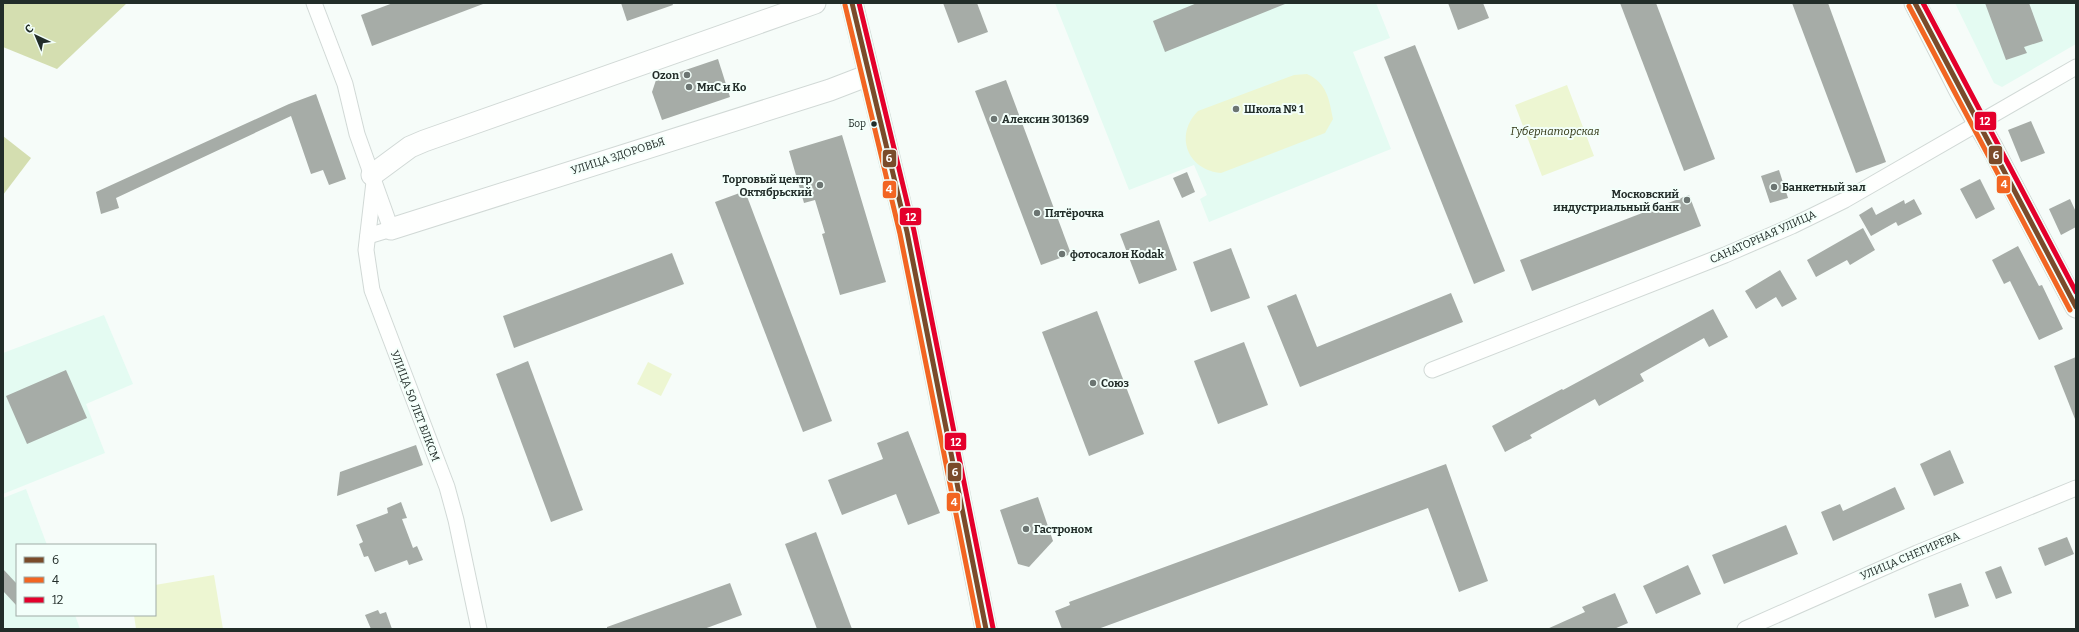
<svg xmlns="http://www.w3.org/2000/svg" width="2079" height="632" viewBox="0 0 2079 632" font-family="Bitter,serif">
  <style>
    .built { fill: #e4fbf2 }
    .green { fill: #edf6d2 }
    .forest { fill: #d4deb0 }
    .building { fill: #a6aca7 }
    .lines { fill: none; stroke-linecap: round; stroke-linejoin: round }
    .street-casing { stroke: #d1d9d6; stroke-width: 17 }
    .secondary-casing { stroke: #d1d9d6; stroke-width: 23 }
    .street { stroke: #fefffe; stroke-width: 15 }
    .secondary { stroke: #fefffe; stroke-width: 21 }
    .bus-1-casing { stroke: #f3fffa; stroke-width: 8 }
    .bus-2-casing { stroke: #f3fffa; stroke-width: 8 }
    .bus-3-casing { stroke: #f3fffa; stroke-width: 8 }
    .bus-1 { stroke: #7a4b2a; stroke-width: 5 }
    .bus-2 { stroke: #f26522; stroke-width: 5 }
    .bus-3 { stroke: #e4002b; stroke-width: 5 }
    .poi-dot { fill: #6c7572; stroke: #f3fffa; stroke-width: 1.5 }
    .bus-dot { fill: #222d29; stroke: #f3fffa; stroke-width: 1.5 }
    .labels { text-anchor: middle; dominant-baseline: central; stroke-width: 4; stroke-linejoin: round; paint-order: stroke }
    .bus-label { font-size: 10px; fill: #222d29; stroke: #f3fffa; text-anchor: end }
    .poi-label { font-size: 11px; font-weight: bold; fill: #222d29; stroke: #f3fffa; text-anchor: start }
    .park-label { font-size: 11px; font-style: italic; fill: #2e3310; stroke: #f3fffa }
    .street-label { font-size: 11px; fill: #222d29; stroke: #f3fffa }
    .line-badge { stroke: #f3fffa; stroke-width: 1.5 }
    .badge-label { font-size: 11px; text-anchor: middle; font-weight: bold; fill: #fff }
  </style>
  <rect width="100%" height="100%" fill="#f6fcf9"/>
  <g class="built">
    <polygon points="1055,3 1376,3 1390,38 1353,52 1391,149 1209,222 1200,199 1207,195 1194,165 1129,190"/>
    <polygon points="1955,3 2076,3 2076,44 2002,87 1994,83"/>
    <polygon points="104,315 133,384 86,404 105,453 3,494 3,353"/>
    <polygon points="26,489 47,545 17,545 17,615 75,615 80,629 3,629 3,498"/>
  </g>
  <g class="green">
    <path d="M1307,74C1327,83 1329,99 1333,119L1325,133L1221,173C1187,170 1174,135 1198,111L1294,75Z"/>
    <polygon points="1567,85 1594,156 1542,176 1515,105"/>
    <polygon points="648,362 672,374 661,396 637,384"/>
    <polygon points="214,575 223,629 136,629 134,615 155,615 155,585"/>
  </g>
  <g class="forest">
    <polygon points="3,3 127,3 57,69 3,47"/>
    <polygon points="3,136 31,158 3,195"/>
  </g>
  <g class="building">
    <polygon points="393,3 483,3 483,4 372,46 361,15"/>
    <polygon points="621,3 672,3 673,5 627,21"/>
    <polygon points="943,3 977,3 988,32 958,43"/>
    <polygon points="1197,3 1285,3 1285,4 1165,52 1153,21"/>
    <polygon points="1448,3 1483,3 1489,18 1458,30"/>
    <polygon points="1620,3 1656,3 1715,159 1684,171"/>
    <polygon points="1792,3 1828,3 1886,162 1856,173"/>
    <polygon points="1985,3 2029,3 2043,41 2024,47 2027,53 2006,60"/>
    <polygon points="1415,45 1505,271 1474,284 1384,57"/>
    <polygon points="718,59 730,97 662,120 652,92 656,80"/>
    <polygon points="1006,80 1071,254 1041,265 975,91"/>
    <polygon points="316,94 346,179 329,185 323,170 311,174 291,116 116,198 119,208 101,214 96,192 289,104"/>
    <polygon points="2031,121 2045,153 2021,162 2008,130"/>
    <polygon points="842,135 886,282 840,295 822,234 825,233 815,200 804,203 789,151"/>
    <polygon points="1779,170 1788,198 1770,203 1761,176"/>
    <polygon points="1187,172 1195,192 1182,198 1173,178"/>
    <polygon points="1980,179 1995,209 1976,219 1960,189"/>
    <polygon points="745,191 832,421 803,432 715,202"/>
    <polygon points="1689,195 1701,226 1532,291 1520,260"/>
    <polygon points="1914,199 1922,214 1898,226 1896,222 1871,236 1859,215 1872,207 1876,215 1904,200 1905,204"/>
    <polygon points="2070,199 2076,212 2076,227 2061,235 2049,209"/>
    <polygon points="1159,220 1177,270 1139,284 1120,234"/>
    <polygon points="1863,228 1875,250 1850,265 1847,260 1816,277 1807,260"/>
    <polygon points="2018,246 2039,286 2042,285 2063,329 2039,340 2010,281 2004,284 1992,260"/>
    <polygon points="1231,248 1250,298 1211,312 1193,262"/>
    <polygon points="672,253 684,284 514,348 503,316"/>
    <polygon points="1780,270 1797,299 1782,307 1776,297 1756,309 1745,291"/>
    <polygon points="1451,293 1463,322 1300,387 1267,306 1296,294 1317,347"/>
    <polygon points="1713,309 1728,337 1709,347 1704,338 1640,374 1644,381 1599,406 1595,399 1530,435 1532,438 1505,452 1492,426 1562,389 1563,390"/>
    <polygon points="1097,311 1144,434 1089,456 1042,332"/>
    <polygon points="1244,342 1268,405 1218,424 1194,361"/>
    <polygon points="2076,357 2076,419 2075,419 2054,366"/>
    <polygon points="528,361 583,510 551,522 496,374"/>
    <polygon points="66,370 87,418 27,444 6,396"/>
    <polygon points="908,431 940,513 908,525 896,494 842,515 828,480 883,459 877,443"/>
    <polygon points="416,445 423,465 337,496 340,472"/>
    <polygon points="1950,450 1964,483 1934,496 1920,464"/>
    <polygon points="1446,464 1488,581 1459,592 1428,508 1098,629 1062,629 1055,611 1070,605 1069,602"/>
    <polygon points="1895,487 1905,509 1833,541 1821,512 1840,504 1843,511"/>
    <polygon points="1038,497 1053,541 1029,567 1018,564 1000,510"/>
    <polygon points="401,502 407,518 402,519 413,548 417,546 423,560 409,565 407,560 375,572 368,556 364,557 359,544 363,542 356,525 388,513 387,508"/>
    <polygon points="1786,525 1798,554 1724,584 1712,555"/>
    <polygon points="816,532 852,629 817,629 785,544"/>
    <polygon points="2067,537 2074,554 2045,566 2038,548"/>
    <polygon points="1688,565 1701,594 1656,614 1643,586"/>
    <polygon points="2001,566 2012,593 1996,599 1985,572"/>
    <polygon points="3,569 17,584 17,606 3,591"/>
    <polygon points="730,583 742,615 704,629 607,629 607,627"/>
    <polygon points="1961,583 1969,606 1935,618 1928,594"/>
    <polygon points="1615,593 1628,623 1614,629 1547,629 1585,612 1582,607"/>
    <polygon points="378,610 380,614 386,612 392,629 371,629 365,615"/>
  </g>
  <g class="lines">
    <defs>
      <g id="street">
        <polyline points="314,3 345,84 357,134 391,229 368,236"/>
        <polyline points="374,182 366,250 372,290 447,487 456,520 479,629"/>
        <polyline points="1432,370 1725,255 1792,226 1845,200 2076,67"/>
        <polyline points="1745,629 1917,553 2076,488"/>
      </g>
      <g id="secondary">
        <polyline points="852,3 907,232 986,629"/>
        <polyline points="1915,3 1959,89 1993,149 2076,307"/>
        <polyline points="372,175 410,147 424,141 815,3"/>
        <polyline points="391,229 830,90 869,75"/>
      </g>
    </defs>
    <use href="#street" class="street-casing"/>
    <use href="#secondary" class="secondary-casing"/>
    <use href="#street" class="street"/>
    <use href="#secondary" class="secondary"/>
    <defs>
      <g id="bus-1">
        <polyline points="852,3 907,232 986,629"/>
        <polyline points="1915,3 2076,307"/>
      </g>
      <g id="bus-2">
        <polyline points="845,5 900,234 979,629"/>
        <polyline points="1909,6 2070,310"/>
      </g>
      <g id="bus-3">
        <polyline points="859,3 914,231 993,628"/>
        <polyline points="1923,3 2076,292"/>
      </g>
    </defs>
    <use href="#bus-1" class="bus-1-casing"/>
    <use href="#bus-2" class="bus-2-casing"/>
    <use href="#bus-3" class="bus-3-casing"/>
    <use href="#bus-1" class="bus-1"/>
    <use href="#bus-2" class="bus-2"/>
    <use href="#bus-3" class="bus-3"/>
  </g>
  <g class="poi-dot">
    <circle cx="687" cy="75" r="4"/>
    <circle cx="689" cy="87" r="4"/>
    <circle cx="1236" cy="109" r="4"/>
    <circle cx="994" cy="119" r="4"/>
    <circle cx="820" cy="185" r="4"/>
    <circle cx="1774" cy="187" r="4"/>
    <circle cx="1687" cy="200" r="4"/>
    <circle cx="1037" cy="213" r="4"/>
    <circle cx="1062" cy="254" r="4"/>
    <circle cx="1093" cy="383" r="4"/>
    <circle cx="1026" cy="529" r="4"/>
  </g>
  <circle class="bus-dot" cx="874" cy="124" r="3.5"/>
  <g class="labels">
    <g class="bus-label">
      <text x="866" y="124">Бор</text>
    </g>
    <g class="poi-label">
      <text x="679" y="75" text-anchor="end">Ozon</text>
      <text x="697" y="87">МиС и Ко</text>
      <text x="1244" y="109">Школа № 1</text>
      <text x="1002" y="119">Алексин 301369</text>
      <text x="812" y="179" text-anchor="end">Торговый центр<tspan x="812" dy="13">Октябрьский</tspan></text>
      <text x="1782" y="187">Банкетный зал</text>
      <text x="1679" y="194" text-anchor="end">Московский<tspan x="1679" dy="13">индустриальный банк</tspan></text>
      <text x="1045" y="213">Пятёрочка</text>
      <text x="1070" y="254">фотосалон Kodak</text>
      <text x="1101" y="383">Союз</text>
      <text x="1034" y="529">Гастроном</text>
    </g>
    <g class="park-label">
      <text x="1555" y="131">Губернаторская</text>
    </g>
    <g class="street-label">
      <text transform="translate(618 156) rotate(-18)">УЛИЦА ЗДОРОВЬЯ</text>
      <text transform="translate(1763 237) rotate(-24)">САНАТОРНАЯ УЛИЦА</text>
      <text transform="translate(415 406) rotate(69)">УЛИЦА 50 ЛЕТ ВЛКСМ</text>
      <text transform="translate(1910 556) rotate(-23)">УЛИЦА СНЕГИРЕВА</text>
    </g>
  </g>
  <g class="line-badge">
    <rect x="1974" y="111" width="23" height="20" rx="4" fill="#e4002b"/>
    <rect x="1988" y="145" width="15" height="20" rx="4" fill="#7a4b2a"/>
    <rect x="882" y="149" width="15" height="19" rx="4" fill="#7a4b2a"/>
    <rect x="1996" y="175" width="15" height="19" rx="4" fill="#f26522"/>
    <rect x="882" y="180" width="15" height="19" rx="4" fill="#f26522"/>
    <rect x="899" y="207" width="23" height="19" rx="4" fill="#e4002b"/>
    <rect x="944" y="432" width="23" height="19" rx="4" fill="#e4002b"/>
    <rect x="947" y="462" width="15" height="20" rx="4" fill="#7a4b2a"/>
    <rect x="946" y="492" width="15" height="20" rx="4" fill="#f26522"/>
  </g>
  <g class="badge-label">
    <text x="1985" y="125">12</text>
    <text x="1996" y="159">6</text>
    <text x="889" y="162">6</text>
    <text x="2004" y="188">4</text>
    <text x="889" y="193">4</text>
    <text x="911" y="221">12</text>
    <text x="956" y="446">12</text>
    <text x="955" y="476">6</text>
    <text x="954" y="506">4</text>
  </g>
  <rect width="2079" height="632" fill="none" stroke="#222d29" stroke-width="8"/>
  <rect x="16" y="544" width="140" height="72" fill="#f3fffa" stroke="#9faba6"/>
  <rect x="24" y="557" width="20" height="6" fill="#7a4b2a" stroke="#9faba6"/>
  <text x="52" y="564" font-size="12" fill="#222d29">6</text>
  <rect x="24" y="577" width="20" height="6" fill="#f26522" stroke="#9faba6"/>
  <text x="52" y="584" font-size="12" fill="#222d29">4</text>
  <rect x="24" y="597" width="20" height="6" fill="#e4002b" stroke="#9faba6"/>
  <text x="52" y="604" font-size="12" fill="#222d29">12</text>
  <g transform="translate(36 36) rotate(316)" stroke="#f3fffa" stroke-width="3" paint-order="stroke">
  <path d="M0-3L7 15L0 10L-7 15Z" fill="#222d29"/>
  <text y="-6" font-size="11" font-weight="bold" text-anchor="middle" fill="#222d29">С</text>
  </g>
</svg>
